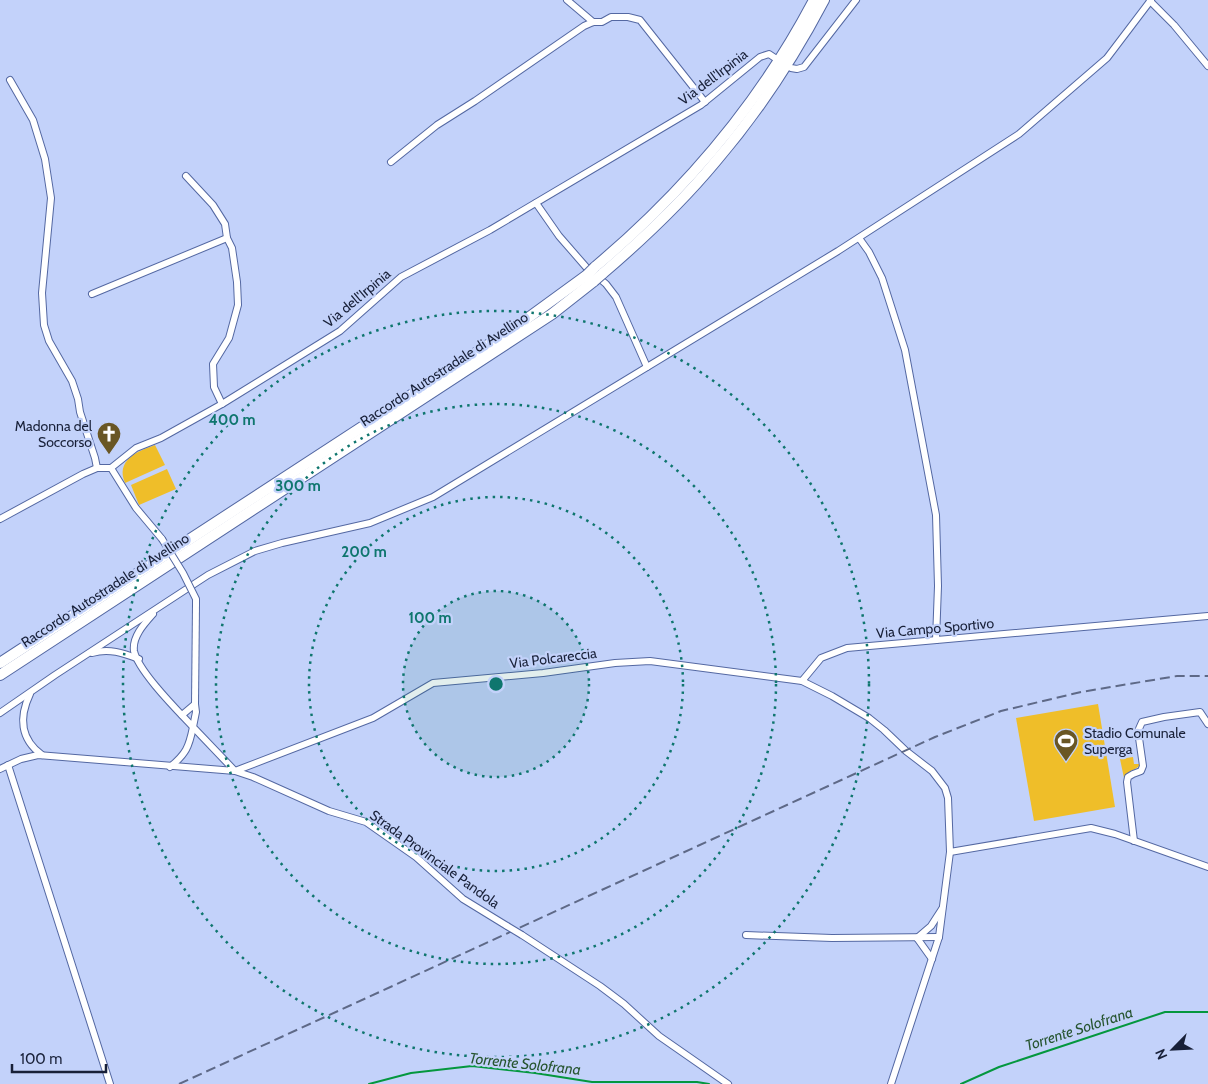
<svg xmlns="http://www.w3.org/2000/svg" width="1208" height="1084" viewBox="0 0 1208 1084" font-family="Cabin,sans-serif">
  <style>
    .green { fill: #efbe29 }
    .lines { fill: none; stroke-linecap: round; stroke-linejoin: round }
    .stream { stroke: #04973e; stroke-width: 2 }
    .minor-casing { stroke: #5468a2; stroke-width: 8 }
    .highway-casing { stroke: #5468a2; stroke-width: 12 }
    .minor { stroke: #fff; stroke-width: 6 }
    .highway { stroke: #fff; stroke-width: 10 }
    .rail { stroke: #5e6987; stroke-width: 2; stroke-dasharray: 10 5; stroke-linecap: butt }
    .minor-bridge-casing { stroke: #5468a2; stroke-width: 8; stroke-linecap: butt }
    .highway-bridge-casing { stroke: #5468a2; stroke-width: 12; stroke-linecap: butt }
    .minor-bridge { stroke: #fff; stroke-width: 6 }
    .highway-bridge { stroke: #fff; stroke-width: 10 }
    .ring { fill: none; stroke: #0f766e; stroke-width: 2.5; stroke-dasharray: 2.5 5 }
    .labels { text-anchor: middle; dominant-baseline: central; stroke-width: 4.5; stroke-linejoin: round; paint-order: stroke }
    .street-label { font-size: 14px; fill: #182038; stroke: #c3d2fa }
    .poi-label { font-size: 14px; fill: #182038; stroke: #c3d2fa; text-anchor: end }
    .water-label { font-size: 15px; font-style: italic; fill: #275530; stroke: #c3d2fa }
    .centre { fill: #0f766e; stroke: #c3d2fa; stroke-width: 2.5 }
    .ring-label { font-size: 15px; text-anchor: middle; font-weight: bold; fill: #0f766e; stroke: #c3d2fa; stroke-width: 4.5; stroke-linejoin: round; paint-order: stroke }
  </style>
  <rect width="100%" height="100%" fill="#c3d2fa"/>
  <g class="green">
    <path d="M155,445L165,465L125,483C115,460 138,451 155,445Z"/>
    <polygon points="167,469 176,489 139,505 131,485"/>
    <polygon points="1098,704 1115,807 1034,821 1016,718"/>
    <path d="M1133,757L1134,764H1140V765C1135,771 1129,769 1124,778L1120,759Z"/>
  </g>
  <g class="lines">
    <g class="stream">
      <polyline points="369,1084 411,1073 472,1066 535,1073 592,1082 697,1082 709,1084"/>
      <polyline points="961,1084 999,1067 1165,1012 1208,1012"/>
    </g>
    <defs>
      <g id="minor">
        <polyline points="567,0 593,22"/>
        <polyline points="1150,1 1174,25 1208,66"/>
        <polyline points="791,68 797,69 804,67 856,0"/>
        <polyline points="10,80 33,120 45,159 51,198 42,293 44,325 49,341 72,381 78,399 80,412 95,458 97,468"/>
        <polyline points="391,162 437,125 475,101 584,26 593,22 602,22 611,17 628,17 640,20 705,102"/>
        <polyline points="186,176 213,205 225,224 227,238 232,248 237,282 238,305 229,338 213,364 214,387 222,404"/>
        <polyline points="536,203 559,236 586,267 606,284 616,297 647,367"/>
        <polyline points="859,238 869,252 882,278 905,350 936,515 938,586 936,640"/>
        <polyline points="92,294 227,238"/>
        <polyline points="111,468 136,508 162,539"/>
        <polyline points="0,519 83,474 97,468 111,468 136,448 161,438 222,404 340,331 401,277 490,230 701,105 760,57 769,54 775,58"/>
        <path d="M153,614C144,624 132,637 134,651C138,671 178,711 193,727C189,747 186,754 170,767"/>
        <path d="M92,653C109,648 123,653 139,659"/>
        <path d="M30,694C19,717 20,739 42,755"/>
        <polyline points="195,704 196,604"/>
        <polyline points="0,713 55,675 208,575 255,551 282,543 370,523 433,497 838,251 1019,134 1107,58 1151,0"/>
        <polyline points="182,715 195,704 196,712 193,727 235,771 253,777 329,811 366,822 416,857 463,899 507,926"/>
        <polyline points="8,765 110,1084"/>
        <polyline points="0,769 21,759 38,755 235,771 373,718 433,683 543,673 615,663 650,661 802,681"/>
        <polyline points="1134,841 1127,782 1128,777 1133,774 1141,771 1143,766 1138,731 1142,722 1164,717 1200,712 1208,724"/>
        <polyline points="950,852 1091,828 1115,834 1208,867"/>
        <polyline points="522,935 600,986 624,1004 659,1036 728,1084"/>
        <polyline points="746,935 832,938 939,937"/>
        <polyline points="917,938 931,926 942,909"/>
        <polyline points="917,938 932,959"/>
        <polyline points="891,1084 939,937 950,852 948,798 945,788 932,771 906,751 884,730 869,718 832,696 802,681 821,658 847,648 1208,616"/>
      </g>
      <g id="highway">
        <path d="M595,267C684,192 760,103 814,0"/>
        <path d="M602,274C643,239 682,202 716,161C758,112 794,57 824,0"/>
        <polyline points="0,663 517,326 587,275"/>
        <polyline points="0,675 552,314 594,281"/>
      </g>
    </defs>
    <use href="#minor" class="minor-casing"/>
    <use href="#highway" class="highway-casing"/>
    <use href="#minor" class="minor"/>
    <use href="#highway" class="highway"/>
    <polyline class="rail" points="179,1084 935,737 1001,711 1081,692 1177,676 1208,676"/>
    <defs>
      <g id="minor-bridge">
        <polyline points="162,539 183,573 196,599 196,604"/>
        <polyline points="507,926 522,935"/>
      </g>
      <g id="highway-bridge">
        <polyline points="587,275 595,267"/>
        <polyline points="594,281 602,274"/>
      </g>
    </defs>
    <use href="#minor-bridge" class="minor-bridge-casing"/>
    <use href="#highway-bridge" class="highway-bridge-casing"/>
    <use href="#minor-bridge" class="minor-bridge"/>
    <use href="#highway-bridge" class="highway-bridge"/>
  </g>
  <circle cx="496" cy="684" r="93" fill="#0f766e" fill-opacity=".12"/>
  <g class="ring">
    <circle cx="496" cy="684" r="93"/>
    <circle cx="496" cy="684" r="187"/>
    <circle cx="496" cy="684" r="280"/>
    <circle cx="496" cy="684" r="373"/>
  </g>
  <defs>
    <symbol id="church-pin" viewBox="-11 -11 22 30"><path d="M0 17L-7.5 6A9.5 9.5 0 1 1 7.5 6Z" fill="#695624" stroke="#c3d2fa"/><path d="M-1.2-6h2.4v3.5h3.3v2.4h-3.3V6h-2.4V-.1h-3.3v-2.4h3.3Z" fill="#fff"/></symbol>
    <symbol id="stadium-pin" viewBox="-11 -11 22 30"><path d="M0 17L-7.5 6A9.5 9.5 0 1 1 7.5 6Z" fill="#695624" stroke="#c3d2fa"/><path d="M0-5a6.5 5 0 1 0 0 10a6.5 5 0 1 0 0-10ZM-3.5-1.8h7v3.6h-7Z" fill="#fff"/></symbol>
  </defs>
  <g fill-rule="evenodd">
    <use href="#church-pin" x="95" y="420" width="28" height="38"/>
    <use href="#stadium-pin" x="1052" y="727" width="28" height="38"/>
  </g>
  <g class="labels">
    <g class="street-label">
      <text transform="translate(713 77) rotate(-37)">Via dell'Irpinia</text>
      <text transform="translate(357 298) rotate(-40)">Via dell'Irpinia</text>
      <text transform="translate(444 369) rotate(-33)">Raccordo Autostradale di Avellino</text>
      <text transform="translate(105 590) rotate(-33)">Raccordo Autostradale di Avellino</text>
      <text transform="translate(935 628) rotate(-5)">Via Campo Sportivo</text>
      <text transform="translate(553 658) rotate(-7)">Via Polcareccia</text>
      <text transform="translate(435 859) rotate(36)">Strada Provinciale Pandola</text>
    </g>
    <g class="poi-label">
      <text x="92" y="426">Madonna del<tspan x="92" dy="16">Soccorso</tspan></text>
      <text x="1084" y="733" text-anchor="start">Stadio Comunale<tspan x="1084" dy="16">Superga</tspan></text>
    </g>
    <g class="water-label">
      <text transform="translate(1079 1029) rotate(-18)">Torrente Solofrana</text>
      <text transform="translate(525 1064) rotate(6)">Torrente Solofrana</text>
    </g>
  </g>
  <circle cx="496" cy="684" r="8" class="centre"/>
  <g class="ring-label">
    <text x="232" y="425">400 m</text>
    <text x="298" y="491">300 m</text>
    <text x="364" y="557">200 m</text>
    <text x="430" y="623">100 m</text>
  </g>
  <g transform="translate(1173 1049) rotate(246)" stroke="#c3d2fa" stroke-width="4" paint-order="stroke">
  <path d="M0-4L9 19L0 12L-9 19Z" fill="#182038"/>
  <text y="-8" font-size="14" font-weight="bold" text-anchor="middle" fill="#182038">N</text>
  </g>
  <path d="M12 1064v8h94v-8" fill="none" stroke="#182038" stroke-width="2.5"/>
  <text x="20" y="1064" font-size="15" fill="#182038" stroke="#c3d2fa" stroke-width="4" paint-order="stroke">100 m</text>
</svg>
